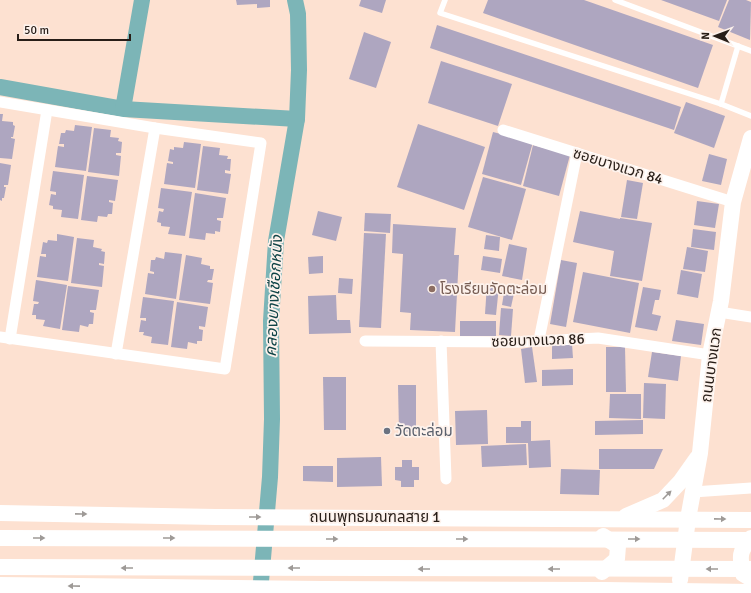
<svg xmlns="http://www.w3.org/2000/svg" width="751" height="593" viewBox="0 0 751 593" font-family="Signika,'Noto Sans Thai',sans-serif">
  <style>
    .lines { fill: none; stroke-linecap: round; stroke-linejoin: round }
    .canal { stroke: #7cb5b7; stroke-width: 16 }
    .building { fill: #aea6c0 }
    .service { stroke: #fff; stroke-width: 5.5 }
    .minor { stroke: #fff; stroke-width: 11 }
    .secondary { stroke: #fff; stroke-width: 16 }
    .oneway { fill: #9e9a97 }
    .education-dot { fill: #8d6e63; stroke: #fdf2ec; stroke-width: 1.5 }
    .worship-dot { fill: #6b7280; stroke: #fdf2ec; stroke-width: 1.5 }
    .labels { text-anchor: middle; dominant-baseline: central; stroke-width: 3.5; stroke-linejoin: round; paint-order: stroke }
    .street-label { font-size: 15px; fill: #281e18; stroke: #fdf2ec }
    .education-label { font-size: 15px; fill: #785e54; stroke: #fdf2ec; text-anchor: start }
    .worship-label { font-size: 15px; fill: #5b616d; stroke: #fdf2ec; text-anchor: start }
    .water-label { font-size: 16px; font-style: italic; fill: #0e4346; stroke: #fdf2ec }
  </style>
  <rect width="100%" height="100%" fill="#fde1d1"/>
  <g class="lines">
    <g class="canal">
      <polyline points="0,87 123,109 297,119"/>
      <polyline points="123,109 142,0"/>
      <polyline points="260,593 270,477 272,419 271,321 276,241 297,119 299,70 298,14 295,0"/>
    </g>
  </g>
  <g class="building">
    <polygon points="236,0 270,0 270,7 257,8 257,4 237,5"/>
    <polygon points="361,0 386,0 382,13 359,6"/>
    <polygon points="488,0 584,0 713,45 698,88 483,13"/>
    <polygon points="661,0 727,0 719,21"/>
    <polygon points="729,0 746,0 751,2 750,40 718,27"/>
    <polygon points="437,25 681,107 674,130 430,48"/>
    <polygon points="364,32 391,42 376,88 349,79"/>
    <polygon points="441,61 512,84 498,126 428,103"/>
    <polygon points="686,102 725,116 714,148 674,133"/>
    <polygon points="0,114 3,114 2,121 13,122 13,125 15,126 13,137 11,137 11,138 15,139 12,159 0,158"/>
    <polygon points="418,124 485,147 464,210 397,187"/>
    <polygon points="75,125 92,127 86,171 55,167 58,146 64,147 64,144 59,144 61,133 65,133 66,130 74,131"/>
    <polygon points="94,128 111,130 110,137 119,138 118,141 122,142 121,153 116,153 116,155 121,156 119,176 88,172"/>
    <polygon points="493,132 533,142 521,185 482,174"/>
    <polygon points="184,142 201,144 195,188 164,184 167,163 173,164 173,162 168,161 170,149 174,150 174,147 183,148"/>
    <polygon points="533,145 570,155 559,196 523,186"/>
    <polygon points="203,146 220,148 219,155 228,156 227,159 231,159 230,171 225,170 225,173 231,174 228,194 197,190"/>
    <polygon points="709,154 727,159 721,185 702,181"/>
    <polygon points="0,163 11,165 8,185 4,185 4,187 6,187 4,198 2,198 2,201 0,200"/>
    <polygon points="53,171 84,175 78,219 61,217 62,210 53,209 53,206 49,205 51,194 56,195 56,192 50,191"/>
    <polygon points="87,176 118,180 115,201 109,200 109,202 113,203 112,214 108,214 107,217 98,216 97,222 81,220"/>
    <polygon points="483,177 526,189 512,240 468,227"/>
    <polygon points="627,180 643,183 637,219 621,217"/>
    <polygon points="161,188 192,192 185,236 168,234 170,227 161,226 161,223 157,222 159,211 163,212 164,209 158,208"/>
    <polygon points="195,193 226,198 223,218 217,218 217,220 221,221 220,232 215,231 215,234 206,233 205,240 189,238"/>
    <polygon points="697,201 719,204 715,228 694,225"/>
    <polygon points="318,211 342,217 336,241 312,235"/>
    <polygon points="580,211 620,219 620,218 652,223 642,281 610,276 614,251 573,242"/>
    <polygon points="365,213 391,214 390,233 364,231"/>
    <polygon points="393,224 456,228 454,255 459,255 455,332 410,330 411,313 400,312 403,254 392,253"/>
    <polygon points="693,229 716,232 714,250 691,247"/>
    <polygon points="364,233 386,234 381,328 359,327"/>
    <polygon points="57,234 74,237 68,281 37,277 40,256 46,257 46,254 41,254 43,242 47,243 48,240 57,241"/>
    <polygon points="486,235 500,237 499,251 484,249"/>
    <polygon points="77,238 94,240 93,247 102,249 101,251 105,252 104,264 99,263 99,265 104,266 102,287 71,283"/>
    <polygon points="509,244 527,248 522,280 502,276"/>
    <polygon points="687,247 708,251 705,272 683,269"/>
    <polygon points="165,252 182,254 176,299 145,294 148,273 154,274 154,272 150,271 151,260 155,260 156,257 164,259"/>
    <polygon points="186,255 202,258 201,264 210,266 210,269 214,269 212,280 208,280 207,282 213,283 210,304 179,300"/>
    <polygon points="323,256 323,273 309,274 308,257"/>
    <polygon points="483,256 502,259 500,273 481,270"/>
    <polygon points="561,260 577,263 566,327 550,324"/>
    <polygon points="681,270 702,274 698,298 677,294"/>
    <polygon points="583,272 639,283 630,333 573,322"/>
    <polygon points="339,278 353,279 352,294 338,293"/>
    <polygon points="36,280 67,285 60,329 43,326 45,320 36,319 36,315 32,315 34,304 38,304 39,302 33,301"/>
    <polygon points="487,284 499,286 496,315 485,314"/>
    <polygon points="68,286 99,290 96,310 90,310 90,312 94,313 93,324 89,324 88,327 80,325 79,332 62,330"/>
    <polygon points="505,287 515,289 511,307 502,305"/>
    <polygon points="643,287 661,290 659,300 655,300 652,314 661,316 657,331 635,327"/>
    <polygon points="336,295 337,320 350,320 351,333 309,334 308,296"/>
    <polygon points="143,297 174,301 168,345 151,343 152,337 143,335 144,332 139,332 141,320 146,321 146,318 140,318"/>
    <polygon points="177,302 208,307 205,327 199,326 199,329 203,330 202,341 197,341 197,344 188,342 187,349 171,347"/>
    <polygon points="501,308 513,309 511,336 499,335"/>
    <polygon points="676,320 704,324 701,345 672,341"/>
    <rect x="460" y="321" width="36" height="15"/>
    <polygon points="572,344 573,358 552,359 552,345"/>
    <polygon points="532,347 537,382 525,383 521,349"/>
    <polygon points="606,347 625,347 626,392 606,392"/>
    <polygon points="652,352 681,356 678,381 648,377"/>
    <polygon points="573,369 573,385 542,386 542,370"/>
    <polygon points="323,377 346,377 346,430 324,430"/>
    <polygon points="644,383 666,384 665,419 643,418"/>
    <polygon points="398,385 416,385 416,432 399,432"/>
    <polygon points="610,394 641,394 641,419 609,418"/>
    <polygon points="487,410 488,444 456,445 455,411"/>
    <polygon points="643,420 643,434 595,435 595,421"/>
    <polygon points="521,421 531,421 531,441 550,440 551,467 529,468 528,443 506,443 506,427 521,427"/>
    <polygon points="526,444 527,465 482,467 481,446"/>
    <polygon points="599,449 663,449 654,469 599,469"/>
    <polygon points="381,457 382,486 337,487 337,458"/>
    <polygon points="402,460 412,460 412,467 419,467 419,480 414,480 414,487 401,487 401,481 395,480 395,467 402,467"/>
    <polygon points="303,466 333,466 333,482 303,481"/>
    <polygon points="561,469 600,470 599,495 560,494"/>
  </g>
  <g class="lines">
    <g class="service">
      <polyline points="445,0 440,13 721,104 751,116"/>
      <polyline points="615,0 751,51"/>
      <polyline points="721,104 738,46"/>
    </g>
    <g class="minor">
      <polyline points="0,102 155,128 261,143 225,369 0,337"/>
      <polyline points="503,130 733,202"/>
      <polyline points="719,312 751,317"/>
      <polyline points="10,339 47,110"/>
      <polyline points="539,340 577,153"/>
      <polyline points="365,341 518,342 598,338 710,355"/>
      <polyline points="441,341 446,479"/>
      <polyline points="116,354 155,128"/>
      <polyline points="693,492 751,488"/>
    </g>
    <g class="secondary">
      <polyline points="0,513 216,517 751,520"/>
      <polyline points="626,516 663,500 680,482 697,458"/>
      <polyline points="0,538 751,540"/>
      <polyline points="0,567 751,569"/>
      <polyline points="602,572 617,559 618,546 603,536"/>
      <path d="M748,577L743,574C740,558 738,552 751,538"/>
      <polyline points="680,580 688,519 700,453 710,355 721,301 733,202 751,138"/>
      <polyline points="0,585 321,589 605,590 751,592"/>
    </g>
  </g>
  <defs><path id="oneway-solid" d="M-6-.8H1V-3.2L6.5 0L1 3.2V.8H-6Z"/></defs>
  <g class="oneway">
    <use href="#oneway-solid" transform="translate(667 495) rotate(-45)"/>
    <use href="#oneway-solid" transform="translate(81 514) rotate(1)"/>
    <use href="#oneway-solid" transform="translate(255 517)"/>
    <use href="#oneway-solid" transform="translate(720 519) rotate(1)"/>
    <use href="#oneway-solid" transform="translate(39 538)"/>
    <use href="#oneway-solid" transform="translate(169 538)"/>
    <use href="#oneway-solid" transform="translate(332 539)"/>
    <use href="#oneway-solid" transform="translate(462 539)"/>
    <use href="#oneway-solid" transform="translate(634 539)"/>
    <use href="#oneway-solid" transform="translate(127 568) rotate(-180)"/>
    <use href="#oneway-solid" transform="translate(294 568) rotate(-180)"/>
    <use href="#oneway-solid" transform="translate(424 569) rotate(-180)"/>
    <use href="#oneway-solid" transform="translate(554 569) rotate(-180)"/>
    <use href="#oneway-solid" transform="translate(712 569) rotate(-180)"/>
    <use href="#oneway-solid" transform="translate(74 586) rotate(-179)"/>
  </g>
  <circle class="education-dot" cx="432" cy="289" r="4"/>
  <circle class="worship-dot" cx="387" cy="431" r="4"/>
  <g class="labels">
    <g class="street-label">
      <text transform="translate(618 166) rotate(17)">ซอยบางแวก 84</text>
      <text transform="translate(538 340) rotate(-2)">ซอยบางแวก 86</text>
      <text transform="translate(711 365) rotate(-82)">ถนนบางแวก</text>
      <text x="375" y="517">ถนนพุทธมณฑลสาย 1</text>
    </g>
    <g class="education-label">
      <text x="440" y="289">โรงเรียนวัดตะล่อม</text>
    </g>
    <g class="worship-label">
      <text x="395" y="431">วัดตะล่อม</text>
    </g>
    <g class="water-label">
      <text transform="translate(274 296) rotate(-87)">คลองบางเชือกหนัง</text>
    </g>
  </g>
  <g transform="translate(715 36) rotate(271)" stroke="#fdf2ec" stroke-width="3" paint-order="stroke">
  <path d="M0-3L7 15L0 10L-7 15Z" fill="#281e18"/>
  <text y="-6" font-size="11" font-weight="bold" text-anchor="middle" fill="#281e18">N</text>
  </g>
  <path d="M18 34v6h112v-6" fill="none" stroke="#281e18" stroke-width="2"/>
  <text x="24" y="34" font-size="12" fill="#281e18" stroke="#fdf2ec" stroke-width="3" paint-order="stroke">50 m</text>
</svg>
